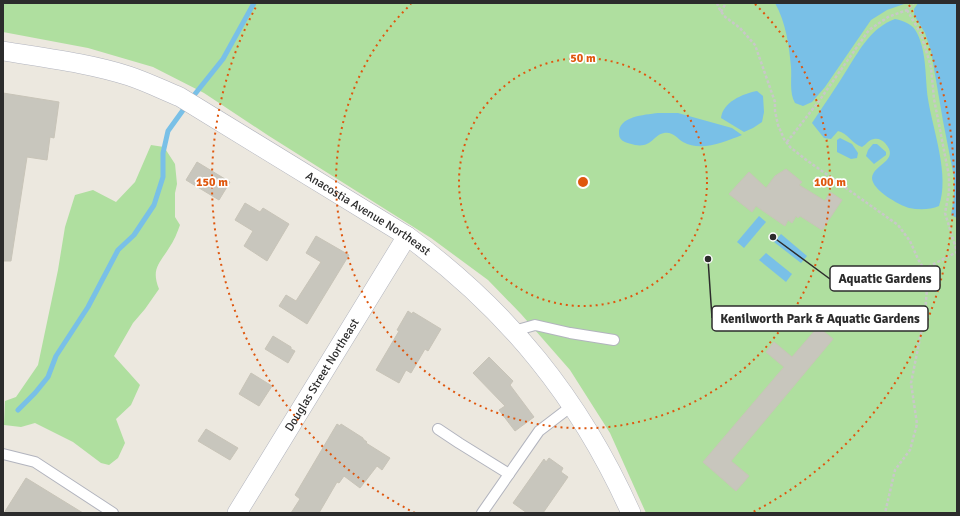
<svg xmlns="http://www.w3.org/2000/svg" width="960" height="516" viewBox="0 0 960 516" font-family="Signika,sans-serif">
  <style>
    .green { fill: #afdf9f }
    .water { fill: #79c0e7 }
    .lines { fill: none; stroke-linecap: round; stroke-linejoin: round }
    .stream { stroke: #79c0e7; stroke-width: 5 }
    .building { fill: #c8c6bd; stroke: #c8c4b8 }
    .service-casing { stroke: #b2b4be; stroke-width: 12 }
    .minor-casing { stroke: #b2b4be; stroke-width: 20 }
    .path { stroke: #c8c8c8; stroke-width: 2.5; stroke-dasharray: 3 2; stroke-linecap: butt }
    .service { stroke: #fff; stroke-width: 10 }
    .minor { stroke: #fff; stroke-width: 19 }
    .ring { fill: none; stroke: #df570e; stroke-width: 2; stroke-dasharray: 2 4 }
    .labels { text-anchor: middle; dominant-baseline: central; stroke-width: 3.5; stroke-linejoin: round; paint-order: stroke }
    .street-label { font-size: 12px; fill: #2c2c2c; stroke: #fff }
    .centre { fill: #df570e; stroke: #fff; stroke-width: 2 }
    .ring-label { font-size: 12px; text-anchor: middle; font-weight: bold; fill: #df570e; stroke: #fff; stroke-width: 3.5; stroke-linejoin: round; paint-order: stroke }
    .leader { fill: none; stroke: #2c2c2c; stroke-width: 1.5 }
    .callout-dot { fill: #2c2c2c; stroke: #fff; stroke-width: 1.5 }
    .callout { fill: #fff; stroke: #2c2c2c; stroke-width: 1.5 }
    .callout-label { font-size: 13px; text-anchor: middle; font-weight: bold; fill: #2c2c2c }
  </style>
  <rect width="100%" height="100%" fill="#ece8df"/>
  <g class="green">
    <polygon points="3,3 957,3 957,513 646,513 610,433 570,370 521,314 488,280 431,238 269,136 204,93 153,67 88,48 3,32"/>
    <path d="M151,145L164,147L175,164L177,184L175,193V217L180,225C177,233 174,241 169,248C159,264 151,269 159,289L145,309L133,323L114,356L140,385L131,405L116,419L125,443L118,458L109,465L101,463L73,442L35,423L21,427L4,425L5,401L16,397L38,365L58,270L65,227L75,195L93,190L116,202L135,182Z"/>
  </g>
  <g class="water">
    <path d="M775,3H907L887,10L871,20L825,87L812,102L803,106L795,103C789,93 792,78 791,67C789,45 786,23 775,3Z"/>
    <polygon points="918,3 957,3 957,218 951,215 954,197 954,177 943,121 931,51 925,33 914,15 914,9"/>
    <path d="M895,19C904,21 913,24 917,33C927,53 925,78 928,99C933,131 950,175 939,206C930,210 919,210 909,208C899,205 872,190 872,178C873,164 901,161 885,143C882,140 878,138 874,139C868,140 867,144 862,147C852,144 848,133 838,131L831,139L824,138L812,123C824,105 837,86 848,68C861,48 871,28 895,19Z"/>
    <path d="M757,91L763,96L764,112L762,122L753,128L744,132L721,118C723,102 742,94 757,91Z"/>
    <path d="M658,113H678L732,128L742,135C724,142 701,152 683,142C677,138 672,131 664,133C653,135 652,148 635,145C628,143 619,142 619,134C618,116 644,115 658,113Z"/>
    <polygon points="840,138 852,144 858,153 857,158 851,159 837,152 837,140"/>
    <polygon points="873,144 877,144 886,152 886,155 874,164 866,156 868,150"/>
    <polygon points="759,216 766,222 744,248 737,242"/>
    <polygon points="781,234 807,256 801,263 774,242"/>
    <polygon points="766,253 792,274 786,282 759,260"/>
  </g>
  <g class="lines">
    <g class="stream">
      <polyline points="191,99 223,59 254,3"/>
      <polyline points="18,410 35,393 48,377 56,356 88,307 118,250 134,235 154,205 163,177 163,153 168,131 186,106"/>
    </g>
  </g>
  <g class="building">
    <polygon points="3,93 59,102 54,138 50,137 47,160 27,157 11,261 3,261"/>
    <polygon points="197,162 230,182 219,200 186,180"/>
    <polygon points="786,169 802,182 799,185 825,201 830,192 842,200 822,230 800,216 798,218 796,216 792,223 788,220 785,226 756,206 752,212 729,194 749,172 766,188 775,176"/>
    <polygon points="245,203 260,212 263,208 289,224 267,261 244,246 253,231 235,220"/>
    <polygon points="316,236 349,255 307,324 279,306 286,295 296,301 321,262 306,253"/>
    <polygon points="408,311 412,314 413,312 441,329 428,351 425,349 411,373 406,370 399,383 376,370 399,331 397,330"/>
    <polygon points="818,327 833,339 731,461 749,476 736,491 703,462 784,367 766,352 774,342 792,357"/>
    <polygon points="273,336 291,347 291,349 295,351 288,363 265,349"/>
    <polygon points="489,357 513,381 510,385 534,417 515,431 499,410 505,406 473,373"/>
    <polygon points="251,373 272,386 259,406 239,394"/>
    <polygon points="337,424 340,426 341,424 363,438 363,439 367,442 366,443 390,458 382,470 377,466 360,488 344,476 339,483 337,482 319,513 291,513 300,499 295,495"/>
    <polygon points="206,429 238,448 230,460 198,441"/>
    <polygon points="549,458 563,468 561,472 568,477 543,513 527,513 513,503 544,459 546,462"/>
    <polygon points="26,478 83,513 4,513"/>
  </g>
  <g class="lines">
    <defs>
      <g id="service">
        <polyline points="514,331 535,325 570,333 614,340"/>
        <polyline points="438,429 459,443 509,474"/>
        <polyline points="3,454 35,462 113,513"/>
        <polyline points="482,513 539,431 573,405"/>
      </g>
      <g id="minor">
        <path id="s1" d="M3,51C45,58 88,63 129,76C147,82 163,90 180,97L407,236C508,310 580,399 631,513"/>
        <path id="s2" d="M237,513L407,236"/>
      </g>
    </defs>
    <use href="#service" class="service-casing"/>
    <use href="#minor" class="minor-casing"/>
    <g class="path">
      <polyline points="717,3 719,8 724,16 740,28 755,45 775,102 775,111 778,125 784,139 790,147 805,159 898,225 910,241 918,259 928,276 925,313 911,383 917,424 910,450 895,470 885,513"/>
      <polyline points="907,10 921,34 931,67 934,99 949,176 949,192 945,213 957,252"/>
      <polyline points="721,12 726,3"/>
      <polyline points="787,142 819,101 869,30 888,17 907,10 914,3"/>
      <polyline points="924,269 957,252"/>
    </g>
    <use href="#service" class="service"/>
    <use href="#minor" class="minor"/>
  </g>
  <g class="ring">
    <circle cx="583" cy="182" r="124"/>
    <path d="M755 4A247 247 0 1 1 411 4"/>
    <path d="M415 513A371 371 0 0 1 257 5M909 5A371 371 0 0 1 751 513"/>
  </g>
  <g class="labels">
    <g class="street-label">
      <text stroke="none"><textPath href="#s1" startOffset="405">Anacostia Avenue Northeast</textPath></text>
      <text stroke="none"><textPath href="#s2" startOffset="162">Douglas Street Northeast</textPath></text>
    </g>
  </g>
  <circle cx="583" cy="182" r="6" class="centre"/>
  <g class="ring-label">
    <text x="583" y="62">50 m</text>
    <text x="830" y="186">100 m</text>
    <text x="212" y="186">150 m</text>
  </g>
  <path class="leader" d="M773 237L830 279M708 259L712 318"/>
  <g class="callout-dot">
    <circle cx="773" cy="237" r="4"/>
    <circle cx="708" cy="259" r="4"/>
  </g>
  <g class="callout">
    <rect x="830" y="266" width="110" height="25" rx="4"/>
    <rect x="712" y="306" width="216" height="25" rx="4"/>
  </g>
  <g class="callout-label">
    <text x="885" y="283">Aquatic Gardens</text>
    <text x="820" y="323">Kenilworth Park &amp; Aquatic Gardens</text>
  </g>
  <rect width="960" height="516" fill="none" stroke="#2c2c2c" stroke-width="8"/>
</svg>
